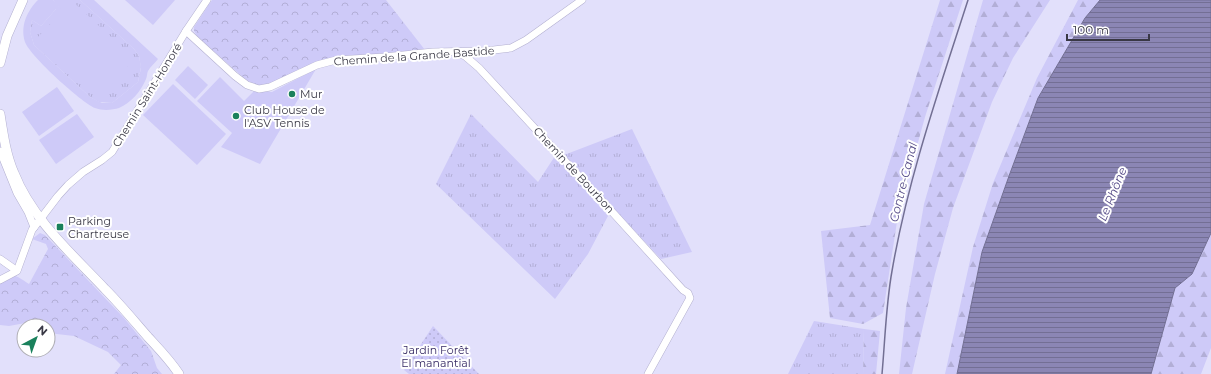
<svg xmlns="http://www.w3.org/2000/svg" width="1211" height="374" viewBox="0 0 1211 374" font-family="Montserrat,sans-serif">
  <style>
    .grass { fill: url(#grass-tufts) }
    .forest { fill: url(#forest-firs) }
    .park { fill: url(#park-crowns) }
    .garden { fill: url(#garden-dots) }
    .pitch { fill: #cecaf8 }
    .water { fill: url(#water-rules); stroke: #726f93 }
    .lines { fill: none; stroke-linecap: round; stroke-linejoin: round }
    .stream { stroke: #726f93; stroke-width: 1.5 }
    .street-casing { stroke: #b3b0d0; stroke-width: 8 }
    .secondary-casing { stroke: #b3b0d0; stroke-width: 10 }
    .street { stroke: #fff; stroke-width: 7 }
    .secondary { stroke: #fff; stroke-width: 9 }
    .poi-dot { fill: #1a815c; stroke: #fff; stroke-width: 1.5 }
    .labels { text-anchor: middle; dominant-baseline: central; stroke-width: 4; stroke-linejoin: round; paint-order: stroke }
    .street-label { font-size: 11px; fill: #393845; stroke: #fff }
    .poi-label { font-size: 11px; fill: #393845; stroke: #fff; text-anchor: start }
    .park-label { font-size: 11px; fill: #362a64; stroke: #fff }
    .water-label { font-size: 12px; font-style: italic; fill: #564c89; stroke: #fff }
  </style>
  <defs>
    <pattern id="grass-tufts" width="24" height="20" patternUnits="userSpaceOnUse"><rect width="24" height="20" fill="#cecaf8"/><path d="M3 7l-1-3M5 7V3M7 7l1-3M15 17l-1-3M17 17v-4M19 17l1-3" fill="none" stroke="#b2aed6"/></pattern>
    <pattern id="forest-firs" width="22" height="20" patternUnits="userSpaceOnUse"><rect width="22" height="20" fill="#cecaf8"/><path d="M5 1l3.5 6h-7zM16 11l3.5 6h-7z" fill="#b2aed6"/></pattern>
    <pattern id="park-crowns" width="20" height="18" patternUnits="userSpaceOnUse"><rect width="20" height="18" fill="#cecaf8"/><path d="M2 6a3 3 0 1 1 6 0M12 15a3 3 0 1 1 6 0" fill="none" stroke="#b2aed6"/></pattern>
    <pattern id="garden-dots" width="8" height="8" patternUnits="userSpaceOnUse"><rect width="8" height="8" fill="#cecaf8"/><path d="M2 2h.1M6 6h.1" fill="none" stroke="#b2aed6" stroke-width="1.8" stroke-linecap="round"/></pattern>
    <pattern id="water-rules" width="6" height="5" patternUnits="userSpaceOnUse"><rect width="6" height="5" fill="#8b86b4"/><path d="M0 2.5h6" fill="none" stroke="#736f94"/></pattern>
  </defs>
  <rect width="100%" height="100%" fill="#e2e0fb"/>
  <g class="grass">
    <polygon points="53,0 80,0 134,49 139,56 141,67 138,82 112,103 99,102 90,97 34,45 30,32 32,20 41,26 56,9 60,9"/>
    <polygon points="471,114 538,182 555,156 608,216 588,254 555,299 436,184"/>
    <polygon points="632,129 692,252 661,259 564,155"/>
    <polygon points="814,321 864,329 863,374 788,374"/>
  </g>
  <g class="forest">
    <polygon points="940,0 963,0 925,117 898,215 883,313 863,324 830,318 821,231 870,225"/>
    <polygon points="983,0 1050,0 1013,58 992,102 953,208 935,274 912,374 899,374 906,308 924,204"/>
    <polygon points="1078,0 1100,0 1085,18 1038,98 1009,176 982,252 957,374 945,374 973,247 993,183 1037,78"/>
    <polygon points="1211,233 1211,348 1201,374 1151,374 1175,288 1192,274"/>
    <polygon points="864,329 880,331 876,374 863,374"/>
  </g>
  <g class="park">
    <polygon points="212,0 386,0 425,50 324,59 278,83 260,85 253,84 244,78 197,36 194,31 194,27"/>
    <path d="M40,233L45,235L124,318L151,351L157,368L162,374H114L121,365L108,352L74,336L48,333V326H37L31,322L9,326L0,325V281C14,272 16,276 29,284L48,249L46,244L32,239Z"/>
  </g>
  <polygon class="garden" points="433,326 479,374 409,374 404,370"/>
  <g class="pitch">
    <path d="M38,0H53L61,9L58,11L56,9L41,26L32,20L30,32L34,45L90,97L102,103H112L138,82L141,68L139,56L134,49L80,0H94L158,59C155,63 150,67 148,71C147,73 147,77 146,79C141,91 131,103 119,108C113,110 102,111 95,108C82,103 29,55 25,42C20,26 27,11 38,0Z"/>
    <polygon points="125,0 175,0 153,25"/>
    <polygon points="72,1 135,59 100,97 36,39"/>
    <polygon points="188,66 208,85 195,99 175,80"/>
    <polygon points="316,69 260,164 221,147 232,133 197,101 220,77 244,101 254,91 272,92"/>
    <polygon points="173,84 226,134 197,165 143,115"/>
    <polygon points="57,87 74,111 39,136 22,112"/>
    <polygon points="77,114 94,137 56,164 39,140"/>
  </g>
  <polygon class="water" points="1100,0 1211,0 1211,233 1192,274 1175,288 1151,374 957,374 982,252 1009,176 1038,98 1085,18"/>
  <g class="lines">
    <path class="stream" d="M882,374C885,341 886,304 892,271C908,178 939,90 968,0"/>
    <defs>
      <g id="street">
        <polyline points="186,31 235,76 247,85 259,89 270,87 317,65 336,60 384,57 433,52 485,51 511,48 526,40 582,0"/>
        <polyline points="456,52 465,56 479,68 615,215 683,290 688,293 690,298 648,374"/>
        <polyline points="0,151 17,193 28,212 34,227"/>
        <polyline points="0,259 13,268"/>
        <polyline points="0,280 17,271 32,230 58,196 68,185 83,172 102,160 112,152 186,31 207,0"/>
      </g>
      <g id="secondary">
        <polyline points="0,63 7,36 23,0"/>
        <path d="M0,114C3,133 6,155 14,173C32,219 72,254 105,289C120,304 134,321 148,337C159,349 170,360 179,374"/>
      </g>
    </defs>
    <use href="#street" class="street-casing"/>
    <use href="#secondary" class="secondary-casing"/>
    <use href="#street" class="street"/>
    <use href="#secondary" class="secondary"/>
  </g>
  <g class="poi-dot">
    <circle cx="292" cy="94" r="4"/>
    <circle cx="236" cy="116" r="4"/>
    <rect x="56" y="223" width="8" height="8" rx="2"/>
  </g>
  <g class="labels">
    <g class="street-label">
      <text transform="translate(414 56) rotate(-4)">Chemin de la Grande Bastide</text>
      <text transform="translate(147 95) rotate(-58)">Chemin Saint-Honoré</text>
      <text transform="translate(574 170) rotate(47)">Chemin de Bourbon</text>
    </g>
    <g class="poi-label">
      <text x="300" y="94">Mur</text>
      <text x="244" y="110">Club House de<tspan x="244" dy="13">l'ASV Tennis</tspan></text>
      <text x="68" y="221">Parking<tspan x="68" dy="13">Chartreuse</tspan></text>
    </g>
    <g class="park-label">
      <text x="436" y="350">Jardin Forêt<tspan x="436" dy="13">El manantial</tspan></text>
    </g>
    <g class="water-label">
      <text transform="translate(903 182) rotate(-76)">Contre-Canal</text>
      <text transform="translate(1112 194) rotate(-68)">Le Rhône</text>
    </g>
  </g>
  <g transform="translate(36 338) rotate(41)"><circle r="19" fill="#ffffff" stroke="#b0afb5"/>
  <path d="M0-3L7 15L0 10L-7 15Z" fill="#1a815c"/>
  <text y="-6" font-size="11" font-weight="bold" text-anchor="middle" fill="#393845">N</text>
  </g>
  <path d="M1067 34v6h82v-6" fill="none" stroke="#393845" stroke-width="2"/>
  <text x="1073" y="34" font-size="12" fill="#393845" stroke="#ffffff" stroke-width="3" paint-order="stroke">100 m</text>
</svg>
